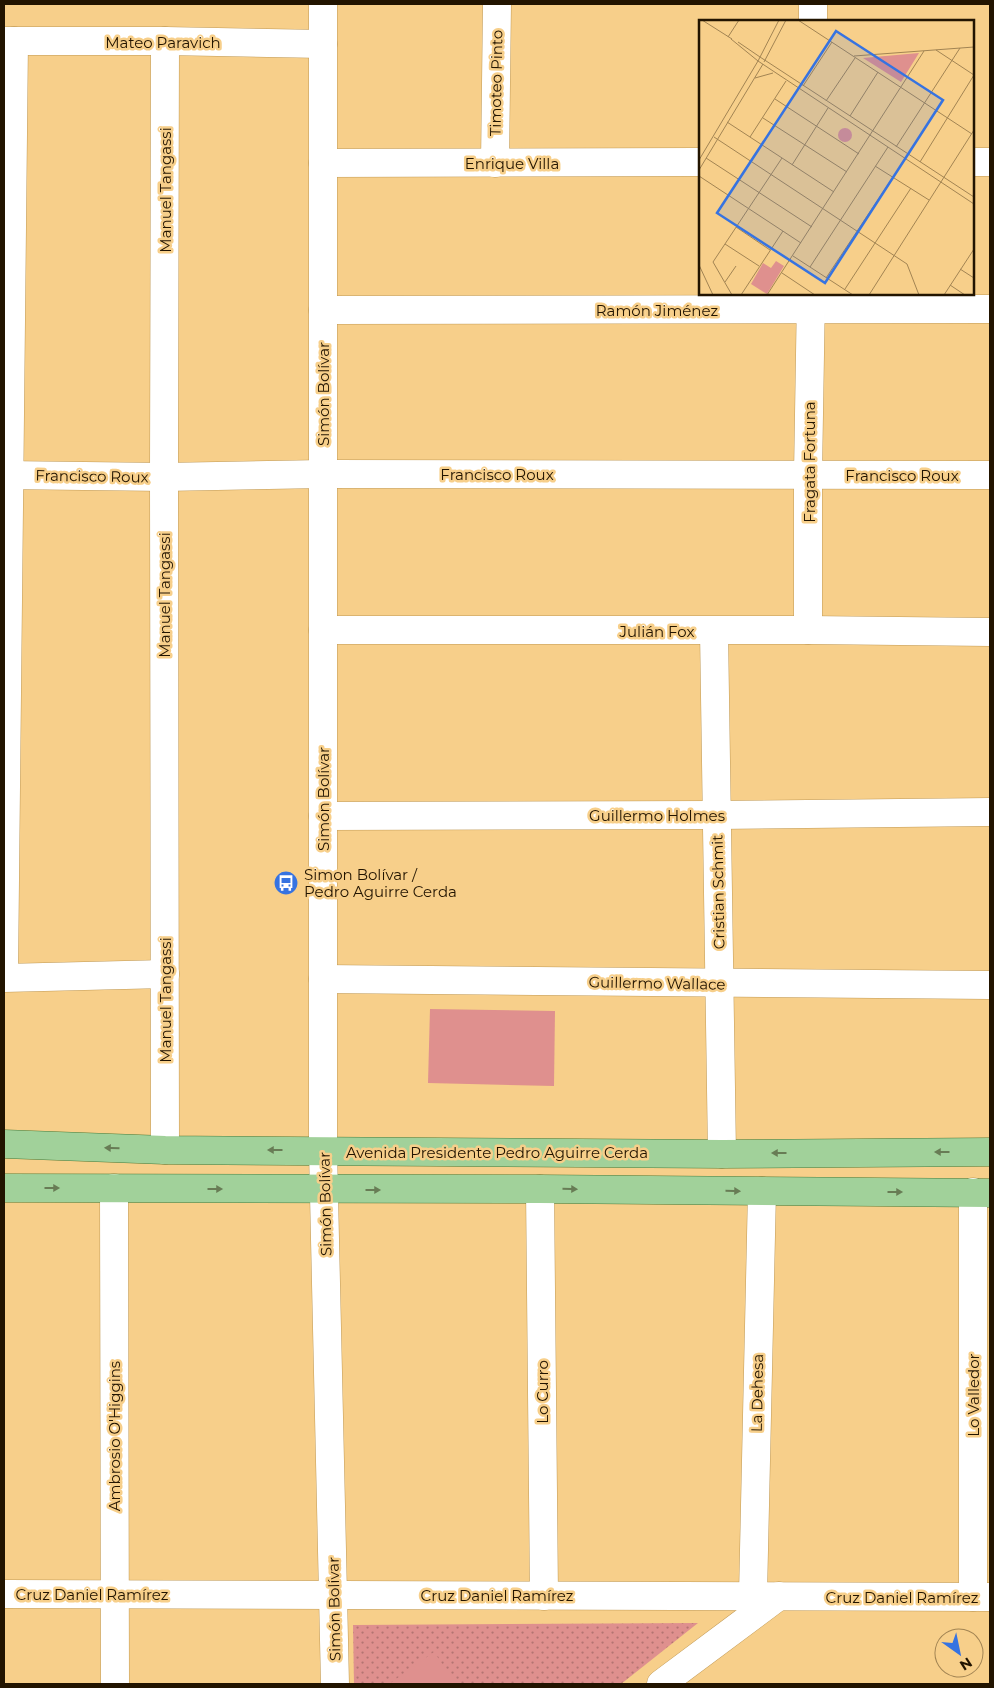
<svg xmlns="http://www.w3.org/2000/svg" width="994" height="1688" viewBox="0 0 994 1688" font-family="Montserrat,sans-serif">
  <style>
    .grass { fill: url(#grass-dots) }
    .pitch { fill: #df908e }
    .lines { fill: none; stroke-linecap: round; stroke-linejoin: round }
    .minor-casing { stroke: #c09a56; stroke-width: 29 }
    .major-casing { stroke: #4c7b39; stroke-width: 29 }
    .minor { stroke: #fff; stroke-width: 28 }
    .major { stroke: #a1d19a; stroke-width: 28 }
    .oneway { fill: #687c55 }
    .labels { text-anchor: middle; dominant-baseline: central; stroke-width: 5; stroke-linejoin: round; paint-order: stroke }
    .street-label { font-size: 15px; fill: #221400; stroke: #f7cf8a }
    .poi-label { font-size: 15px; fill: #221400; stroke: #f7cf8a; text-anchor: start }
    .inset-road { fill: none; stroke: #a28453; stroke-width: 1 }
    .view { fill: #3673e1; fill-opacity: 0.15; stroke: #3673e1; stroke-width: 2.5 }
    .inset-edge { fill: none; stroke: #221400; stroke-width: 2.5 }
  </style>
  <defs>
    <pattern id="grass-dots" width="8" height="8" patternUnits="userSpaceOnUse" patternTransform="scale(1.25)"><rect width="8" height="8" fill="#df908e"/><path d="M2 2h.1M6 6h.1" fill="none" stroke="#b47472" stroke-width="1.8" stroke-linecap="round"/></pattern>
  </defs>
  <rect width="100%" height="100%" fill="#f7cf8a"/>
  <polygon class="grass" points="698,1623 621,1684 354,1684 353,1625"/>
  <g class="pitch">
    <polygon points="430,1009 555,1011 554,1086 428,1083"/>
    <polygon points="434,1652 456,1684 388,1684 389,1684"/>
  </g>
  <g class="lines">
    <defs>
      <g id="minor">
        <polyline points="323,4 323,1150 335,1684"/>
        <polyline points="813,21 813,4"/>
        <polyline points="4,41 165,41 323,44"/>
        <polyline points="973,162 990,162"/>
        <polyline points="323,163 700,162"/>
        <polyline points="495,163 497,4"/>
        <polyline points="323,310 990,309"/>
        <polyline points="4,475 164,477 323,474 990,475"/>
        <polyline points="323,630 808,630 990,632"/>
        <polyline points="808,630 808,474 811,294"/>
        <polyline points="714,631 722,1154"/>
        <polyline points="323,816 717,815 990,812"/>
        <polyline points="4,973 14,41"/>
        <polyline points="4,978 165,974"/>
        <polyline points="323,979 990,985"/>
        <polyline points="165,1150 164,477 165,41"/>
        <polyline points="114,1188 115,1684"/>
        <polyline points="540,1189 544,1596"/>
        <polyline points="973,1192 973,1597"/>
        <polyline points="4,1594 990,1597"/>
        <polyline points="753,1595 762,1191"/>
        <polyline points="661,1684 779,1596"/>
      </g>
      <g id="major">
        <polyline points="4,1144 165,1150 722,1154 990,1152"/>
        <polyline points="4,1188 540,1189 990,1193"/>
      </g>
    </defs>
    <use href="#minor" class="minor-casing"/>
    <use href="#major" class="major-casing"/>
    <use href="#minor" class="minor"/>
    <use href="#major" class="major"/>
  </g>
  <defs><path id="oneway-solid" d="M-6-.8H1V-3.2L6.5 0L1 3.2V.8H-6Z" transform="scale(1.25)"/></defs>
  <g class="oneway">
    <use href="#oneway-solid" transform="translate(112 1148) rotate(-178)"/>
    <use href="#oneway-solid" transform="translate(275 1150) rotate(-180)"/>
    <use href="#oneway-solid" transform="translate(942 1152) rotate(180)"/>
    <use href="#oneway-solid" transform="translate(779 1153) rotate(180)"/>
    <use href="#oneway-solid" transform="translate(52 1188)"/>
    <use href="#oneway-solid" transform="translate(215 1189)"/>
    <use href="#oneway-solid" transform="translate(570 1189) rotate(1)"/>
    <use href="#oneway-solid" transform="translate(373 1190)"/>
    <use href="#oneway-solid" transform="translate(733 1191) rotate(1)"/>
    <use href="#oneway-solid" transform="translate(895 1192)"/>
  </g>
  <defs>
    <symbol id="bus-disc" viewBox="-11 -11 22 22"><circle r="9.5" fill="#3673e1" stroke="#f7cf8a"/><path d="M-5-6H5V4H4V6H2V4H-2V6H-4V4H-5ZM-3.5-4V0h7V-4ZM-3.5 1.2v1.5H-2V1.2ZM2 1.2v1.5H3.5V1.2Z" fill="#fff"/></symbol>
  </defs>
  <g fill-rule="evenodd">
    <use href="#bus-disc" x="272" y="869" width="28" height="28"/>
  </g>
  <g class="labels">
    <g class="street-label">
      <text x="163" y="42">Mateo Paravich</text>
      <text transform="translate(496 83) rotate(-89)">Timoteo Pinto</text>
      <text x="512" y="163">Enrique Villa</text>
      <text transform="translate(165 190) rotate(-90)">Manuel Tangassi</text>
      <text x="657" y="310">Ramón Jiménez</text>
      <text transform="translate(323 394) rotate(-90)">Simón Bolívar</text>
      <text transform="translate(809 462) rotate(-90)">Fragata Fortuna</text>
      <text x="497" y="474">Francisco Roux</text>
      <text x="902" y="475">Francisco Roux</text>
      <text transform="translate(92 476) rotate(1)">Francisco Roux</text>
      <text transform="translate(164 595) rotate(-90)">Manuel Tangassi</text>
      <text x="657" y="631">Julián Fox</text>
      <text transform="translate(323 799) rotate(-90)">Simón Bolívar</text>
      <text x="657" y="815">Guillermo Holmes</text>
      <text transform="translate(718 892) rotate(-91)">Cristian Schmit</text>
      <text transform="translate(657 983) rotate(1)">Guillermo Wallace</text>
      <text transform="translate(165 1000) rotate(-90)">Manuel Tangassi</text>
      <text x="497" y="1152">Avenida Presidente Pedro Aguirre Cerda</text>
      <text transform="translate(325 1204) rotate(-91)">Simón Bolívar</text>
      <text transform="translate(542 1392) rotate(-90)">Lo Curro</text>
      <text transform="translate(757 1393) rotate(-89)">La Dehesa</text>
      <text transform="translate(973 1395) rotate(-90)">Lo Valledor</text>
      <text transform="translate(114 1436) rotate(-90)">Ambrosio O'Higgins</text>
      <text x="92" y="1594">Cruz Daniel Ramírez</text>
      <text x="497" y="1595">Cruz Daniel Ramírez</text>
      <text x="902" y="1597">Cruz Daniel Ramírez</text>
      <text transform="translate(334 1609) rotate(-91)">Simón Bolívar</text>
    </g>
    <g class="poi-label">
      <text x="304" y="874">Simon Bolívar /<tspan x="304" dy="17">Pedro Aguirre Cerda</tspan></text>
    </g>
  </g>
  <g transform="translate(699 20)">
    <rect width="275" height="275" fill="#f7cf8a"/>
    <path d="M220,33L202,62L164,38ZM77,241L85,246L68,274L52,264L64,243L72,248Z" fill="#df908e"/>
    <path d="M139 115a7 7 0 1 1 14 0a7 7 0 1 1-14 0Z" fill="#df908e"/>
    <path class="inset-road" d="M3,0L33,19M80,0L59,41L275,184M99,0L273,114M29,17L40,0M39,22L61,37M237,30L275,55M155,36L275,27M61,37L275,177M65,42L87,0M56,58L74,53M104,66L133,22M76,79L160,134M127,81L156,38M151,96L179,52M64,98L148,152M28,102L135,172M15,117L208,244L220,275M51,117L87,61M197,127L261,28M7,138L113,207M0,140L59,41L32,19M221,142L275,55M93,145L129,88M176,146L230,180M0,150L64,44M0,156L102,223M37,207L71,230M26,224L60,246M94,236L154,275M0,245L14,275M111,247L189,127M261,249L275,258M83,253L116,275M127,258L194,157M26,262L37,246M251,265L266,275M146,269L212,168M33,275L14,242L83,138M42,275L84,211M68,275L225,31M170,275L275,110M245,275L275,229"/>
    <path class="view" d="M137,11L244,80L126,263L18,193Z"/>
    <rect width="275" height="275" class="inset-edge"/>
  </g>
  <rect width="994" height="1688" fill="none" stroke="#221400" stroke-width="10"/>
  <g transform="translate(959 1653) rotate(147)"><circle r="24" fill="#f7cf8a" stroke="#a28453"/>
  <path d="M0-4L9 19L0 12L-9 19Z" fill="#3673e1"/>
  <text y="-8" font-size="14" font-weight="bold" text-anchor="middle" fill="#221400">N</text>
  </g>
</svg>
